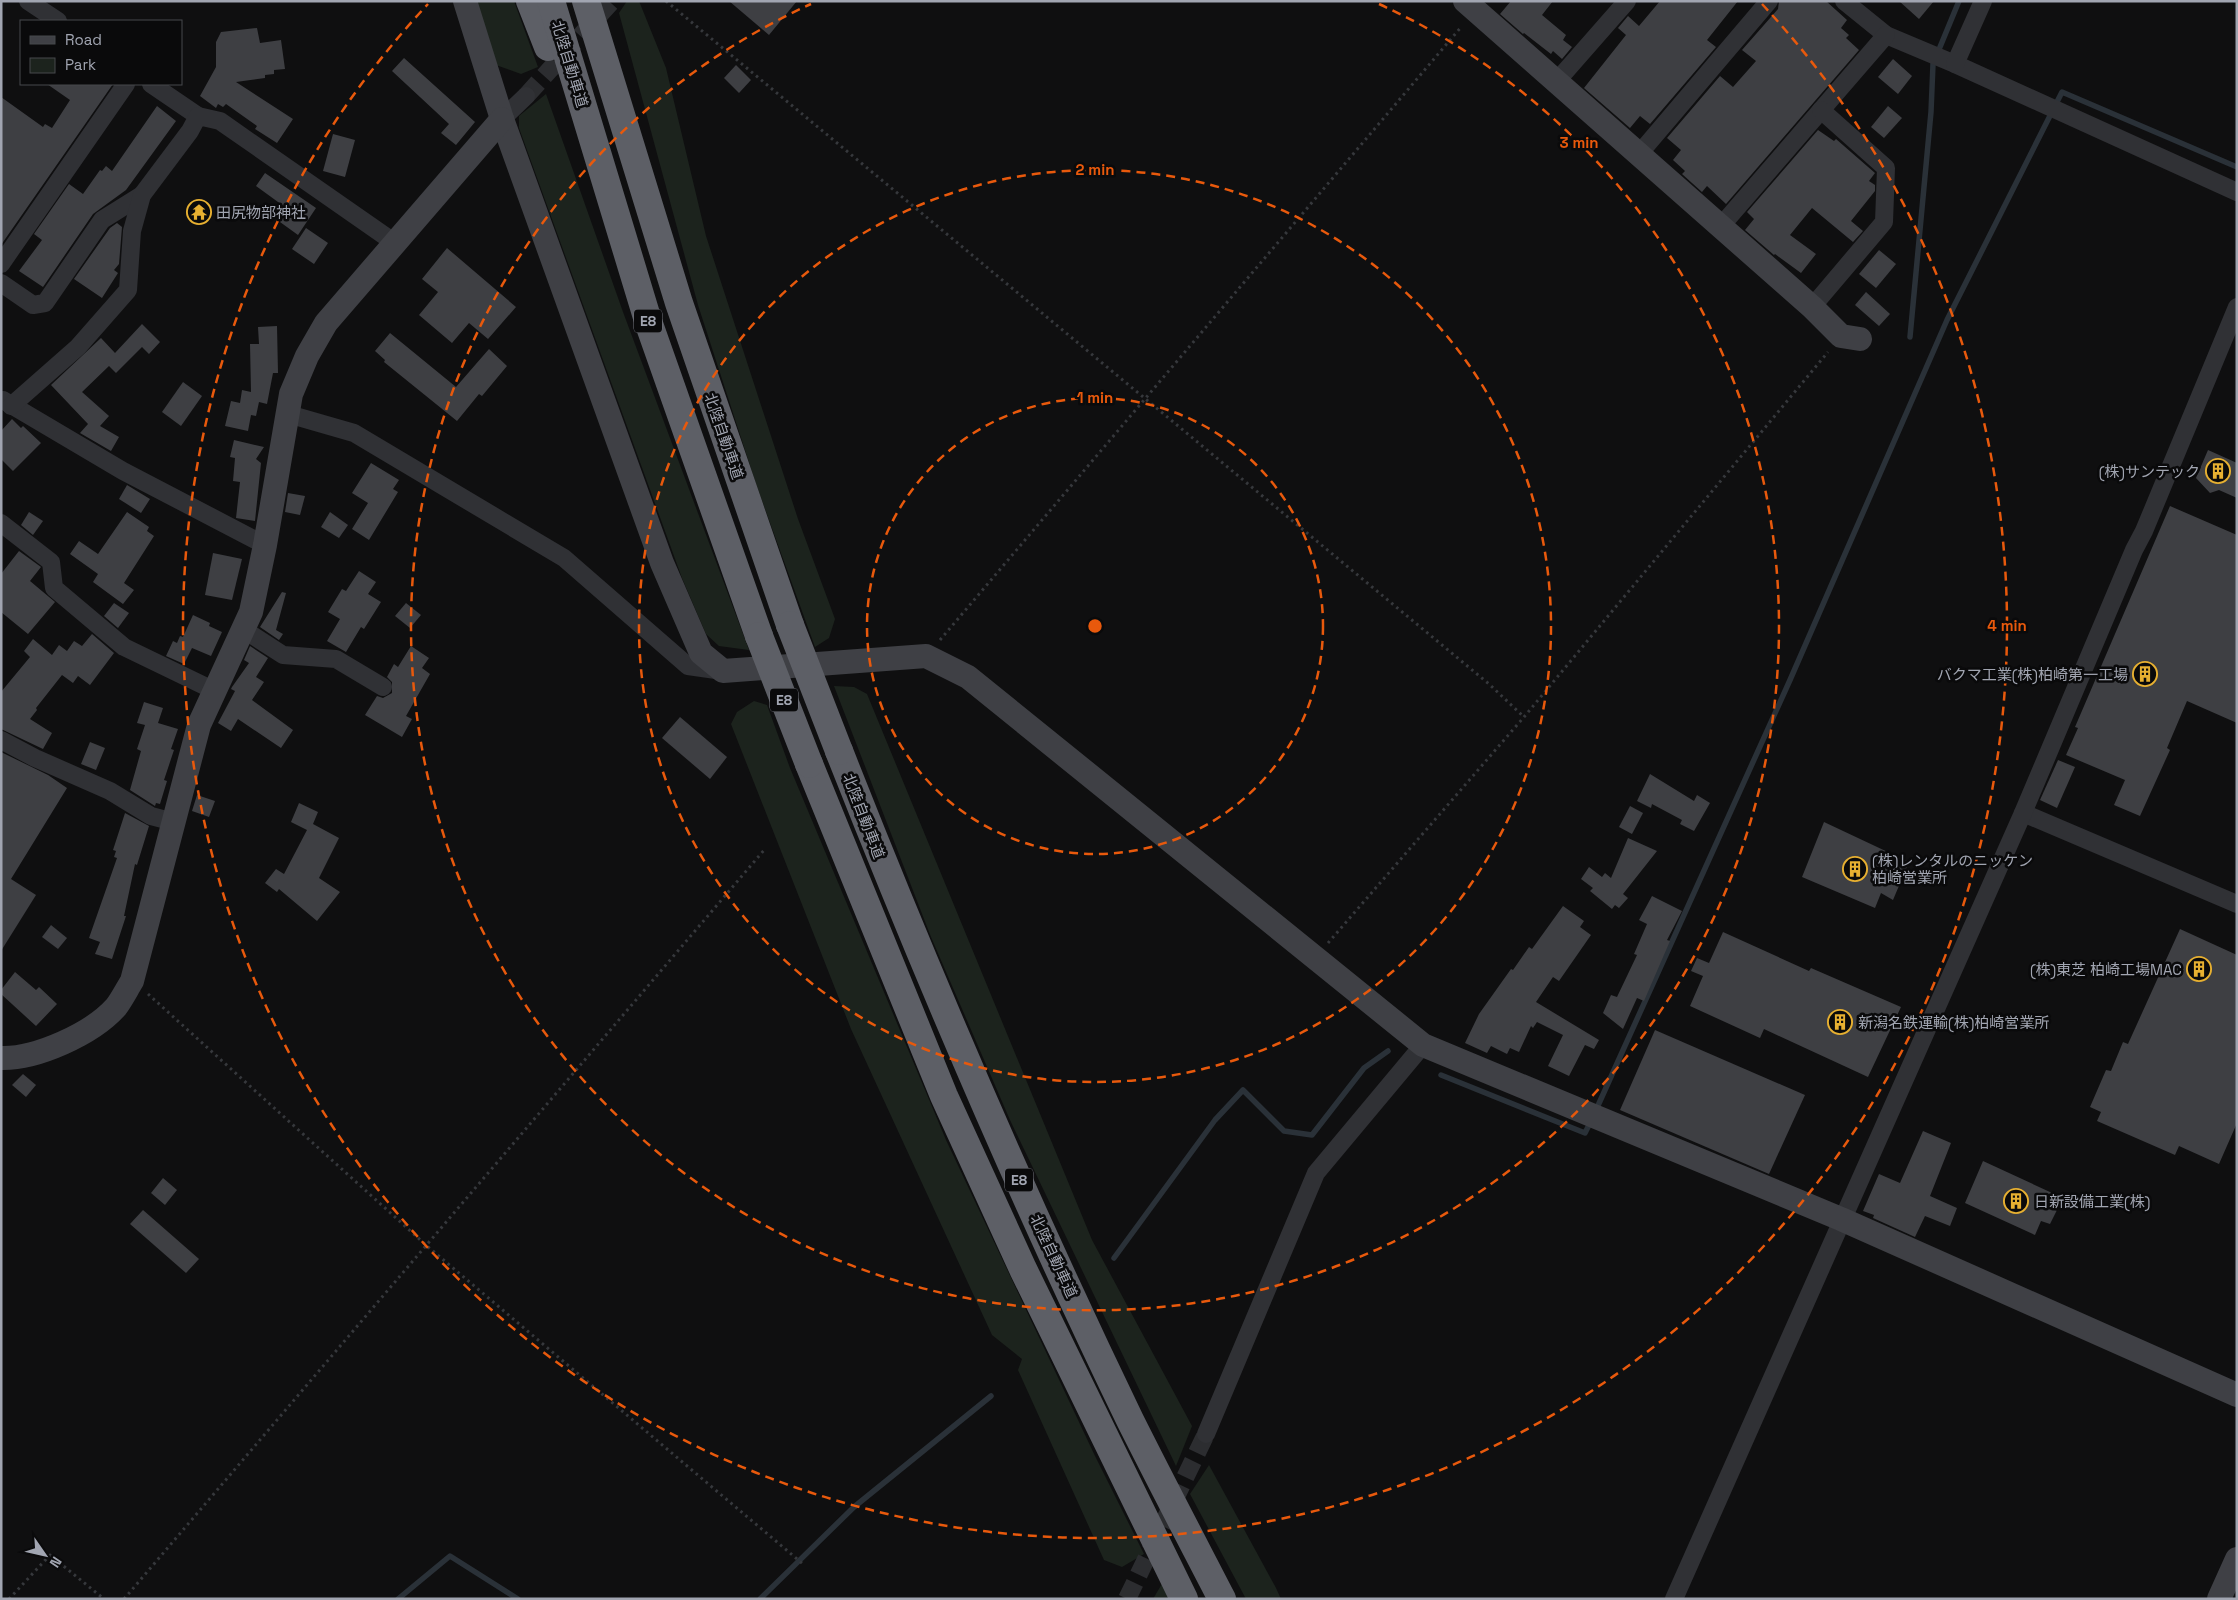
<svg xmlns="http://www.w3.org/2000/svg" width="2238" height="1600" viewBox="0 0 2238 1600" font-family="'Space Grotesk','Noto Sans JP',sans-serif">
  <style>
    .green { fill: #1c231d }
    .lines { fill: none; stroke-linecap: round; stroke-linejoin: round }
    .stream { stroke: #2a3138; stroke-width: 5.5 }
    .building { fill: #3e3f43 }
    .street-tunnel { stroke: #2c2d30; stroke-width: 18; stroke-dasharray: 18 9; stroke-linecap: butt }
    .path { stroke: #36383c; stroke-width: 3; stroke-dasharray: 2.5 4; stroke-linecap: butt }
    .street { stroke: #303135; stroke-width: 18 }
    .secondary { stroke: #3f4045; stroke-width: 24 }
    .highway { stroke: #5d5f66; stroke-width: 28 }
    .highway-bridge { stroke: #5d5f66; stroke-width: 28 }
    .ring { fill: none; stroke: #e8590c; stroke-width: 2.5; stroke-dasharray: 9 6 }
    .labels { text-anchor: middle; dominant-baseline: central; stroke-width: 5; stroke-linejoin: round; paint-order: stroke }
    .shield { fill: #0a0a0b; stroke: #74767f; stroke-width: 1 }
    .shield-label { font-size: 14px; font-weight: bold; fill: #a1a5b1 }
    .street-label { font-size: 15px; fill: #a1a5b1; stroke: #0a0a0b }
    .poi-label { font-size: 15px; fill: #a1a5b1; stroke: #0a0a0b; text-anchor: start }
    .centre { fill: #e8590c; stroke: #0a0a0b; stroke-width: 2.5 }
    .ring-label { font-size: 15px; text-anchor: middle; font-weight: bold; fill: #e8590c; stroke: #0a0a0b; stroke-width: 5; stroke-linejoin: round; paint-order: stroke }
  </style>
  <rect width="100%" height="100%" fill="#0f0f10"/>
  <g class="green">
    <polygon points="475,1 514,1 538,67 521,74 496,65"/>
    <polygon points="627,1 639,1 666,68 706,236 798,519 835,619 829,638 815,647 756,484 698,305 619,13"/>
    <polygon points="546,94 623,312 749,650 719,646 706,634 682,578 519,128 519,116"/>
    <polygon points="834,686 854,687 867,694 1092,1240 1192,1426 1176,1466 1010,1120 931,937"/>
    <polygon points="754,701 767,705 790,768 946,1140 1095,1456 1144,1554 1122,1567 1104,1560 1018,1370 1022,1359 992,1335 851,1029 731,724 737,712"/>
    <polygon points="1209,1465 1276,1588 1281,1599 1246,1599 1190,1494"/>
    <polygon points="1163,1582 1171,1599 1153,1599"/>
  </g>
  <g class="lines">
    <g class="stream">
      <polyline points="1910,337 1931,112 1933,64 1959,1"/>
      <polyline points="1441,1075 1585,1133 1591,1121"/>
      <polyline points="1596,1110 1790,680 1947,320 2062,92 2237,167"/>
      <polyline points="1114,1258 1215,1120 1243,1090 1284,1131 1312,1135 1364,1068 1388,1051"/>
      <polyline points="398,1599 450,1556 518,1599"/>
      <polyline points="760,1599 854,1507 991,1396"/>
    </g>
  </g>
  <g class="building">
    <polygon points="729,1 797,1 769,35"/>
    <polygon points="1511,1 1553,1 1542,15 1566,35 1563,40 1572,47 1562,59 1553,51 1551,54 1524,33 1523,34 1500,14"/>
    <polygon points="1660,1 1738,1 1707,40 1716,47 1650,124 1640,116 1630,128 1584,88 1626,35 1618,28 1628,16 1639,26"/>
    <polygon points="1779,1 1826,1 1847,20 1841,28 1849,35 1846,38 1859,50 1726,204 1707,186 1702,192 1682,174 1685,171 1673,160 1681,150 1667,138 1720,76 1733,87 1756,61 1742,50 1778,9"/>
    <polygon points="1899,1 1934,1 1919,19"/>
    <polygon points="257,28 260,43 281,40 285,69 274,70 274,74 265,75 265,78 236,82 293,119 277,143 255,129 257,126 226,104 223,107 218,104 216,108 200,96 216,67 216,42 221,32"/>
    <polygon points="404,58 475,122 456,145 441,133 449,124 392,71"/>
    <polygon points="1893,59 1912,76 1898,94 1878,77"/>
    <polygon points="736,65 751,80 739,93 724,78"/>
    <polygon points="47,84 113,84 1,245 1,97 43,127 45,124 52,128 70,100"/>
    <polygon points="157,106 176,121 126,190 93,214 43,287 19,271 42,240 34,234 69,184 83,194 100,170 102,171 106,166 112,171"/>
    <polygon points="1888,106 1902,118 1884,138 1871,127"/>
    <polygon points="1818,130 1834,141 1836,139 1875,173 1869,181 1875,185 1875,191 1851,221 1863,231 1853,242 1812,208 1790,235 1816,254 1801,273 1775,254 1774,255 1745,230 1754,219 1747,212"/>
    <polygon points="333,134 355,140 345,177 323,171"/>
    <polygon points="265,173 316,208 298,235 280,222 289,210 256,186"/>
    <polygon points="117,223 122,227 119,264 114,270 118,273 102,298 74,279 110,228"/>
    <polygon points="306,228 328,243 314,264 292,249"/>
    <polygon points="447,248 516,307 488,339 469,323 452,343 419,315 438,292 422,279"/>
    <polygon points="1879,250 1896,264 1876,288 1859,274"/>
    <polygon points="1866,292 1890,314 1879,326 1855,305"/>
    <polygon points="142,324 160,342 149,354 142,347 116,373 109,366 82,392 109,416 100,426 119,437 111,451 80,433 88,424 51,385 101,338 115,353"/>
    <polygon points="277,326 278,373 273,373 267,404 259,402 256,416 251,415 248,431 225,426 231,401 240,403 242,390 251,392 250,344 259,344 258,327"/>
    <polygon points="390,333 456,387 489,349 507,366 482,396 479,394 457,421 384,362 385,360 375,351"/>
    <polygon points="183,382 202,396 181,426 162,412"/>
    <polygon points="12,419 21,428 23,426 41,443 13,471 1,459 1,431"/>
    <polygon points="234,440 264,447 256,459 261,463 255,521 236,518 240,482 233,481 235,458 230,457"/>
    <polygon points="2208,450 2237,463 2237,498 2219,490 2210,493 2196,478"/>
    <polygon points="371,463 399,480 393,489 398,492 369,540 352,529 368,503 352,493"/>
    <polygon points="127,485 150,499 141,513 119,499"/>
    <polygon points="288,493 305,496 300,515 285,512"/>
    <polygon points="2170,506 2237,535 2237,723 2187,701 2167,748 2170,750 2140,816 2114,805 2125,780 2066,755 2078,728 2075,727"/>
    <polygon points="29,512 43,521 33,535 21,525"/>
    <polygon points="127,512 149,527 147,531 154,536 124,583 134,590 123,604 93,582 98,574 70,554 79,541 98,554"/>
    <polygon points="330,512 348,525 339,538 321,527"/>
    <polygon points="19,551 41,567 30,581 55,602 28,634 1,612 1,574"/>
    <polygon points="213,553 242,559 232,600 205,595"/>
    <polygon points="359,571 376,582 368,594 381,602 364,629 361,627 346,652 327,641 340,619 328,612 342,589 346,591"/>
    <polygon points="282,592 286,593 276,630 283,634 279,640 260,627"/>
    <polygon points="114,603 129,613 118,628 104,616"/>
    <polygon points="406,603 421,615 410,628 395,616"/>
    <polygon points="193,615 210,623 209,626 222,632 211,656 192,648 184,664 166,656 173,641 177,643 180,636 183,637"/>
    <polygon points="92,634 114,653 90,685 78,676 73,683 62,675 36,708 37,710 30,719 52,733 43,749 1,729 1,692 30,657 24,651 33,639 52,655 59,645 67,651 74,641 82,646"/>
    <polygon points="250,646 268,658 256,677 264,682 252,700 293,730 281,748 238,719 231,731 218,723 235,691 231,689 232,687 249,663 244,660"/>
    <polygon points="411,646 429,658 422,668 430,674 406,716 412,719 402,737 365,715 377,696 383,698 392,693 392,682 387,677 394,664 398,667"/>
    <polygon points="144,702 163,708 158,723 178,729 171,749 174,750 164,780 167,781 160,804 156,803 155,806 130,790 141,751 137,749 145,725 137,723"/>
    <polygon points="680,717 727,757 710,779 662,738"/>
    <polygon points="90,742 105,748 96,770 81,764"/>
    <polygon points="1,752 48,775 67,788 11,879 36,895 1,951"/>
    <polygon points="2058,760 2075,767 2057,808 2040,800"/>
    <polygon points="1650,774 1694,801 1697,795 1710,803 1694,831 1680,824 1682,820 1652,804 1651,808 1637,801"/>
    <polygon points="197,795 215,801 209,817 192,811"/>
    <polygon points="299,803 318,812 313,824 339,838 319,878 340,892 317,921 279,889 277,892 265,883 276,869 284,874 307,830 291,822"/>
    <polygon points="1630,806 1643,813 1632,834 1619,827"/>
    <polygon points="125,813 149,826 137,865 135,864 124,916 126,916 112,959 95,954 100,942 89,938 117,858 114,857 116,851 113,850"/>
    <polygon points="1824,822 1909,862 1893,900 1881,893 1875,908 1802,877"/>
    <polygon points="1628,838 1657,851 1623,894 1628,898 1619,908 1615,905 1612,909 1590,891 1593,888 1581,879 1589,867 1602,877 1605,873 1611,878"/>
    <polygon points="1652,896 1682,911 1667,940 1670,941 1644,1001 1637,998 1623,1029 1603,1013 1611,995 1617,997 1637,955 1634,954 1647,924 1639,920"/>
    <polygon points="1563,906 1584,921 1580,927 1591,935 1559,981 1553,977 1536,1002 1599,1040 1594,1049 1585,1045 1569,1076 1548,1066 1563,1035 1537,1022 1533,1028 1531,1026 1519,1052 1510,1048 1507,1054 1491,1046 1487,1053 1465,1043 1479,1014 1511,969 1513,970 1529,947 1532,949"/>
    <polygon points="51,925 67,938 58,949 42,937"/>
    <polygon points="2180,929 2237,955 2237,1123 2219,1164 2179,1146 2175,1155 2097,1121 2101,1112 2090,1107 2106,1070 2111,1071 2123,1042 2128,1044"/>
    <polygon points="1723,932 1809,971 1811,968 1901,1007 1868,1077 1764,1029 1760,1038 1690,1006 1703,976 1691,971 1697,958 1709,963"/>
    <polygon points="15,972 36,990 39,987 57,1004 36,1026 1,994 1,990"/>
    <polygon points="1655,1030 1805,1095 1769,1174 1620,1110"/>
    <polygon points="23,1074 36,1085 26,1097 12,1085"/>
    <polygon points="1923,1131 1951,1143 1930,1196 1957,1208 1950,1226 1925,1216 1915,1237 1873,1218 1874,1215 1863,1211 1879,1174 1900,1183"/>
    <polygon points="1983,1161 2063,1198 2050,1224 2041,1221 2035,1235 1965,1203"/>
    <polygon points="163,1178 177,1190 165,1205 151,1193"/>
    <polygon points="143,1210 199,1259 186,1273 130,1224"/>
  </g>
  <g class="lines">
    <g class="street-tunnel">
      <polyline points="526,96 612,1"/>
      <polyline points="1127,1599 1206,1434"/>
    </g>
    <g class="path">
      <polyline points="666,1 1489,684 1524,717"/>
      <polyline points="940,640 1462,26"/>
      <polyline points="1328,943 1524,717 1828,352"/>
      <polyline points="148,994 427,1246 803,1564"/>
      <polyline points="9,1599 50,1555 104,1599"/>
      <polyline points="124,1599 765,849"/>
    </g>
    <g class="street">
      <polyline points="28,1 58,21"/>
      <polyline points="1844,1 1886,35 1955,64 2237,192"/>
      <polyline points="1955,64 1983,1"/>
      <polyline points="1556,82 1627,1"/>
      <polyline points="151,84 198,116"/>
      <polyline points="502,119 526,96"/>
      <polyline points="1639,154 1769,1"/>
      <polyline points="1721,226 1886,35"/>
      <polyline points="1,264 126,84"/>
      <polyline points="1,283 33,305 45,303 102,220 142,195"/>
      <polyline points="1812,307 1884,222 1886,168 1821,110"/>
      <polyline points="3,400 123,471 265,545"/>
      <polyline points="11,406 78,347 128,290 132,231 142,195 190,131 198,116 220,121 395,243"/>
      <polyline points="288,414 354,433 564,558 688,666 723,671"/>
      <polyline points="1,523 51,562 54,588 124,647 215,691"/>
      <polyline points="243,629 283,655 336,659 383,687"/>
      <polyline points="1,740 35,758 110,791 151,816 174,822"/>
      <polyline points="2023,813 2237,904"/>
      <polyline points="1206,1434 1316,1173 1423,1045"/>
      <polyline points="1674,1599 2023,813 2134,550 2144,531 2237,307"/>
    </g>
    <g class="secondary">
      <polyline points="465,1 502,119 662,563 701,653 723,671 926,656 968,677 1423,1045 1841,1219 2237,1395"/>
      <polyline points="1465,1 1812,307 1841,336 1860,339"/>
      <path d="M1,1058C36,1059 92,1034 116,1007C122,999 127,989 132,981L199,725L251,612L265,545L291,394L307,356L326,323L502,119"/>
      <polyline points="2219,1599 2237,1559"/>
    </g>
    <g class="highway">
      <polyline points="530,1 548,47"/>
      <polyline points="551,1 649,324 759,636"/>
      <polyline points="586,1 679,303 790,625"/>
      <path d="M839,751C928,977 1024,1201 1130,1420C1160,1480 1191,1539 1222,1599"/>
      <polyline points="809,764 944,1096 1023,1269 1184,1599"/>
    </g>
    <g class="highway-bridge">
      <polyline points="790,625 839,751"/>
      <polyline points="759,636 809,764"/>
    </g>
  </g>
  <g class="ring">
    <circle cx="1095" cy="626" r="228"/>
    <circle cx="1095" cy="626" r="456"/>
    <path d="M1379 4A684 684 0 1 1 811 4"/>
    <path d="M1762 4A912 912 0 1 1 428 4"/>
  </g>
  <defs>
    <symbol id="temple-ring" viewBox="-11 -11 22 22"><circle r="9.5" fill="#0a0a0b" stroke="#e7b031" stroke-width="1.5"/><path d="M0-6L5-2H3V0L6.5 2.5H4V6H1.5V3h-3V6H-4V2.5H-6.5L-3 0V-2H-5Z" fill="#e7b031"/></symbol>
    <symbol id="building-ring" viewBox="-11 -11 22 22"><circle r="9.5" fill="#0a0a0b" stroke="#e7b031" stroke-width="1.5"/><path d="M-4-6H4V6H1V3H-1V6H-4ZM-2.5-4.3h1.7v1.8h-1.7ZM.8-4.3h1.7v1.8H.8ZM-2.5-1h1.7V.8h-1.7ZM.8-1h1.7V.8H.8Z" fill="#e7b031"/></symbol>
  </defs>
  <g fill-rule="evenodd">
    <use href="#temple-ring" x="185" y="198" width="28" height="28"/>
    <use href="#building-ring" x="2204" y="457" width="28" height="28"/>
    <use href="#building-ring" x="2131" y="660" width="28" height="28"/>
    <use href="#building-ring" x="1841" y="855" width="28" height="28"/>
    <use href="#building-ring" x="2185" y="955" width="28" height="28"/>
    <use href="#building-ring" x="1826" y="1008" width="28" height="28"/>
    <use href="#building-ring" x="2002" y="1187" width="28" height="28"/>
  </g>
  <g class="labels">
    <g class="shield">
      <rect x="634" y="309.5" width="28" height="23" rx="4"/>
      <rect x="770" y="688.5" width="28" height="23" rx="4"/>
      <rect x="1005" y="1168.5" width="28" height="23" rx="4"/>
    </g>
    <g class="shield-label">
      <text x="648" y="321">E8</text>
      <text x="784" y="700">E8</text>
      <text x="1019" y="1180">E8</text>
    </g>
    <g class="street-label">
      <text transform="translate(570 64) rotate(73)">北陸自動車道</text>
      <text transform="translate(724 436) rotate(71)">北陸自動車道</text>
      <text transform="translate(864 816) rotate(69)">北陸自動車道</text>
      <text transform="translate(1054 1256) rotate(65)">北陸自動車道</text>
    </g>
    <g class="poi-label">
      <text x="216" y="212">田尻物部神社</text>
      <text x="2200" y="471" text-anchor="end">(株)サンテック</text>
      <text x="2128" y="674" text-anchor="end">バクマ工業(株)柏崎第一工場</text>
      <text x="1872" y="860">(株)レンタルのニッケン<tspan x="1872" dy="17">柏崎営業所</tspan></text>
      <text x="2182" y="969" text-anchor="end">(株)東芝 柏崎工場MAC</text>
      <text x="1858" y="1022">新潟名鉄運輸(株)柏崎営業所</text>
      <text x="2034" y="1201">日新設備工業(株)</text>
    </g>
  </g>
  <circle cx="1095" cy="626" r="8" class="centre"/>
  <g class="ring-label">
    <text x="1579" y="148">3 min</text>
    <text x="1095" y="175">2 min</text>
    <text x="1095" y="403">1 min</text>
    <text x="2007" y="631">4 min</text>
  </g>
  <rect width="2238" height="1600" fill="none" stroke="#a1a5b1" stroke-width="5"/>
  <rect x="20" y="20" width="162" height="65" fill="#0a0a0b" stroke="#46484d"/>
  <rect x="30" y="36" width="25" height="8" fill="#3f4045" stroke="#46484d"/>
  <text x="65" y="45" font-size="15" fill="#a1a5b1">Road</text>
  <rect x="30" y="58" width="25" height="15" fill="#1c231d" stroke="#46484d"/>
  <text x="65" y="70" font-size="15" fill="#a1a5b1">Park</text>
  <g transform="translate(45 1555) rotate(124)" stroke="#0a0a0b" stroke-width="4" paint-order="stroke">
  <path d="M0-4L9 19L0 12L-9 19Z" fill="#a1a5b1"/>
  <text y="-8" font-size="14" font-weight="bold" text-anchor="middle" fill="#a1a5b1">N</text>
  </g>
</svg>
